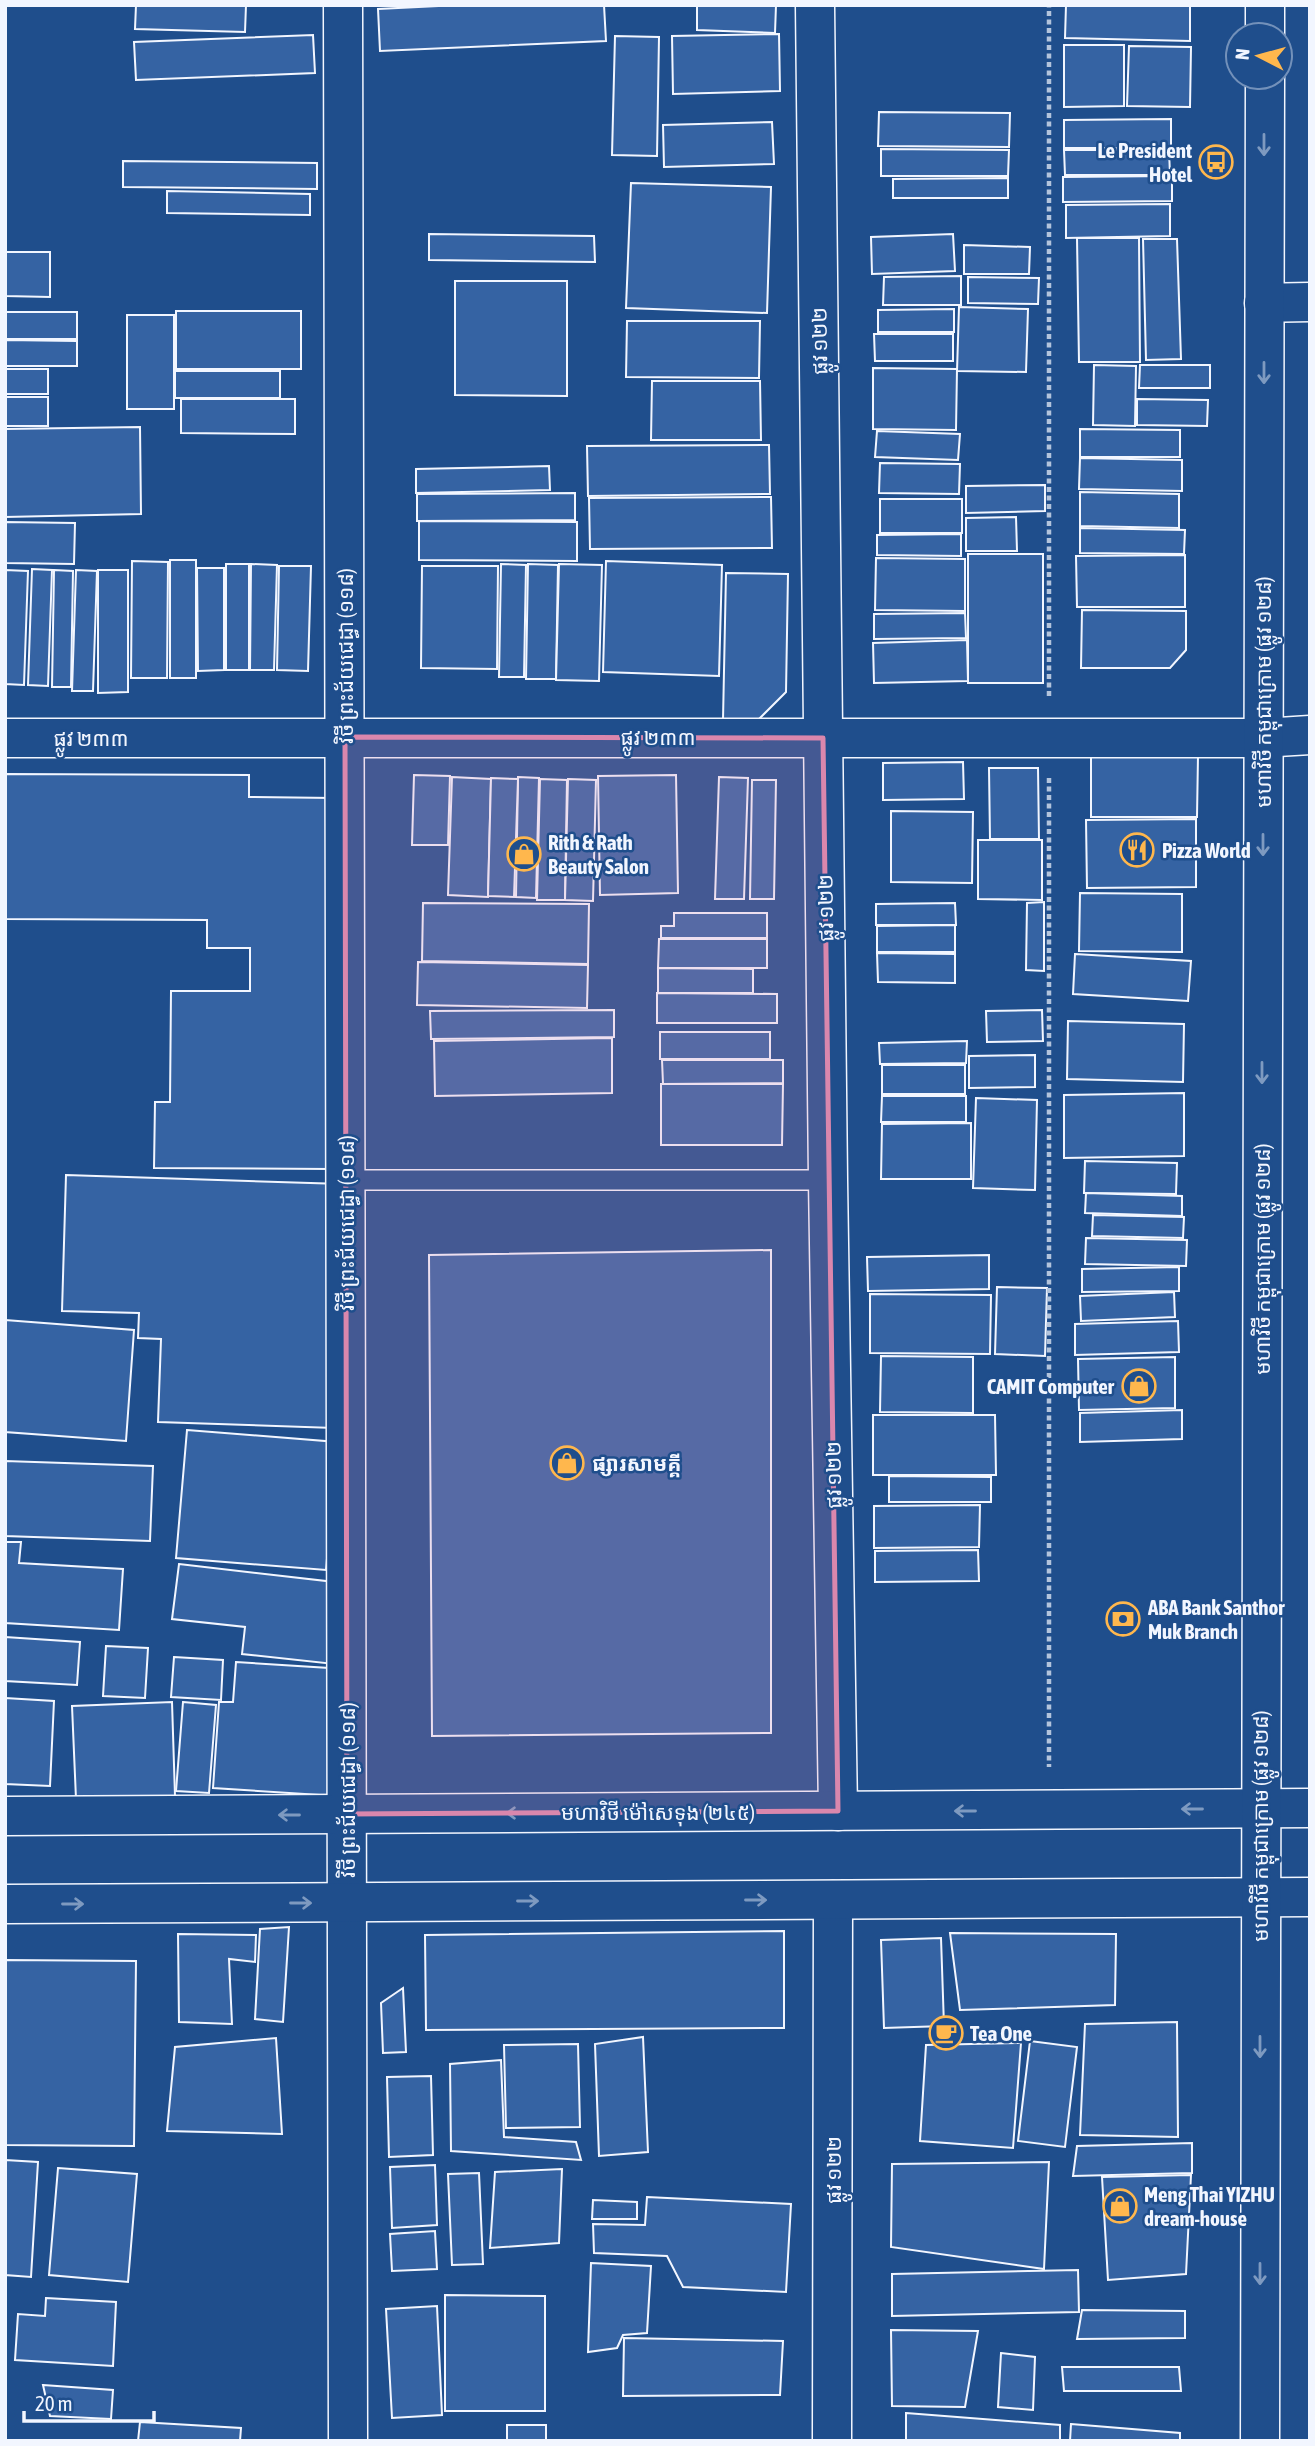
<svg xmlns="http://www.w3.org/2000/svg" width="1315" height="2446" viewBox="0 0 1315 2446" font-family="'Asap Condensed','Noto Sans Khmer',sans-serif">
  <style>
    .building { fill: #3563a3; stroke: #f2f6ff; stroke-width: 2 }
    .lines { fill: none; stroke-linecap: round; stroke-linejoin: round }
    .lane-casing { stroke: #f2f6ff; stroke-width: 22 }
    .street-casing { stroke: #f2f6ff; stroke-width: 41 }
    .secondary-casing { stroke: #f2f6ff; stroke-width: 41 }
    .path { stroke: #b3c4dc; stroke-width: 4.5; stroke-dasharray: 5 3.5; stroke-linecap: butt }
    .lane { stroke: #1f4e8c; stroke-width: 19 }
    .street { stroke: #1f4e8c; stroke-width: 38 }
    .secondary { stroke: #1f4e8c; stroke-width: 38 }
    .oneway { stroke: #7e9ac0 }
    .marked { fill: #da87ad; fill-opacity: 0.2; stroke: #da87ad; stroke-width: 5; stroke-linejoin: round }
    .labels { text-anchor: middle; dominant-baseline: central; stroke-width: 5; stroke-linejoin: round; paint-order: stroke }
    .poi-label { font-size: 21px; font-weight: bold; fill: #f2f6ff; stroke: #1f4e8c; text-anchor: start }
    .street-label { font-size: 21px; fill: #f2f6ff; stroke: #1f4e8c }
  </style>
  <rect width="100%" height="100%" fill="#1f4e8c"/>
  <g class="building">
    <polygon points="136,5 246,5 245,32 135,29"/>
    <polygon points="459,5 604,5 606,41 380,51 378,9"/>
    <polygon points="697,5 776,5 775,33 697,30"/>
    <polygon points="1066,5 1190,5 1190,41 1065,38"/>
    <polygon points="779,34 780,91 673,94 672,36"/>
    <polygon points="313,35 315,73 136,80 134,42"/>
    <polygon points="615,36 659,37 657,156 612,155"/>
    <polygon points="1064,45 1124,45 1124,106 1064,107"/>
    <polygon points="1129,46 1191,47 1190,107 1127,106"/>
    <polygon points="879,112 1010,113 1009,147 878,146"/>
    <polygon points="1171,119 1171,148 1064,148 1064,120"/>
    <polygon points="772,122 774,164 664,167 663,125"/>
    <polygon points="881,149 1009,150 1008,176 881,176"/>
    <polygon points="1064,150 1169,150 1170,175 1065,175"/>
    <polygon points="123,161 317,163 317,189 123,187"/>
    <polygon points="1172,176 1172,201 1063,202 1063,177"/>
    <polygon points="1008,178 1008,198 893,198 893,179"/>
    <polygon points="631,183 771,187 767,313 626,308"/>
    <polygon points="167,191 310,194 310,215 167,213"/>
    <polygon points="1170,204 1170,236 1066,238 1066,205"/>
    <polygon points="429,234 594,236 595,262 429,260"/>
    <polygon points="953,234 955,271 872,274 871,237"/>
    <polygon points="1077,238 1139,238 1140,362 1079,362"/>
    <polygon points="1143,239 1177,239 1181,359 1146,360"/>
    <polygon points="964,245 1030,247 1029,274 964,274"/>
    <polygon points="5,252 50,252 50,297 5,296"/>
    <polygon points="961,276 961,305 883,305 884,277"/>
    <polygon points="968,277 1039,278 1038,304 968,303"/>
    <polygon points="455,281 567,281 567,396 455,395"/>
    <polygon points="959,307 1028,309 1026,372 957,371"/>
    <polygon points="954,309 954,332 878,332 878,310"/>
    <rect x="176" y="311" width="125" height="58"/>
    <rect x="5" y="312" width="72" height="27"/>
    <rect x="127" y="315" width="47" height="94"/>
    <polygon points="627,321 760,321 759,378 626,377"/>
    <polygon points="874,334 953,334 953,361 875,361"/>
    <polygon points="5,340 77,341 77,366 5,366"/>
    <polygon points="1094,365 1136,366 1135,426 1093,425"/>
    <polygon points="1140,365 1210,365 1210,388 1139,388"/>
    <polygon points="873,368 957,369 956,430 873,429"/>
    <rect x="5" y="369" width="43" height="25"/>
    <rect x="175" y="371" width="105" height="27"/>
    <polygon points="652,381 760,381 761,440 651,440"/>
    <rect x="5" y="397" width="43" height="29"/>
    <polygon points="181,399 295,399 295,434 181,433"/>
    <polygon points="1137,399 1208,400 1207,426 1137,425"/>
    <polygon points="140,427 141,514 5,517 5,429"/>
    <polygon points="1080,429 1180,430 1180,457 1080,457"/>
    <polygon points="877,431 960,434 958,460 875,457"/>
    <polygon points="769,445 770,494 588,496 587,446"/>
    <polygon points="1080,458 1182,460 1182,491 1079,489"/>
    <polygon points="880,463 960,464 959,494 879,493"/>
    <polygon points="549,466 550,490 416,493 416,469"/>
    <polygon points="1045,485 1045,511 966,513 966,486"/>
    <polygon points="1080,492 1179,494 1179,528 1080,526"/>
    <polygon points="575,493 575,520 417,521 417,494"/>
    <polygon points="771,497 772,548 590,549 589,498"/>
    <rect x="880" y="499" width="82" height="34"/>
    <polygon points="1016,517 1017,551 966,551 966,518"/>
    <polygon points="419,521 577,522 577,561 419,560"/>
    <polygon points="5,522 75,523 74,564 5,563"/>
    <polygon points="1080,528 1185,530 1184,554 1080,553"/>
    <polygon points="961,534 961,556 877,555 877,535"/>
    <rect x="968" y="554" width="75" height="129"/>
    <polygon points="1185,555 1185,607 1077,607 1076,556"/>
    <polygon points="876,558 965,559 965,611 875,610"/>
    <rect x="170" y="560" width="26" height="118"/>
    <polygon points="132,561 168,562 167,678 131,678"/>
    <polygon points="606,561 722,565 719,676 603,672"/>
    <rect x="226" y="564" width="23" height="106"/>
    <polygon points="251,564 277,565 274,670 250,670"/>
    <polygon points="501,564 526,565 524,677 499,677"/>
    <polygon points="528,564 558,565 556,679 526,679"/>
    <polygon points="559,564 602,565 599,681 556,680"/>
    <polygon points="279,566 311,566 308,671 277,670"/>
    <polygon points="422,566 498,566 497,669 421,668"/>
    <polygon points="197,568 224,568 224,670 198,671"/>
    <polygon points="32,569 52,570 48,686 28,685"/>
    <polygon points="5,570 28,571 24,685 5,684"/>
    <polygon points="54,570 73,571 71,687 52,687"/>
    <polygon points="76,570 97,571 93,691 72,691"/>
    <polygon points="98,570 128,570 128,692 98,693"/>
    <polygon points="726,573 788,574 786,692 757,721 723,720"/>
    <polygon points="1082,610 1186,611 1186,650 1170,668 1081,668"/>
    <polygon points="965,613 966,638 874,639 874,614"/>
    <polygon points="967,640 968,681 874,683 873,643"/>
    <polygon points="1091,755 1198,756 1197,817 1091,817"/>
    <polygon points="963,762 964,799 883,800 883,763"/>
    <polygon points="989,768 1038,768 1039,839 990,839"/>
    <polygon points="5,774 249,775 249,797 333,798 331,1169 154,1168 155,1102 170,1102 171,991 250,991 250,948 207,948 207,920 5,919"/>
    <polygon points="414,775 450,776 448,845 412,845"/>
    <polygon points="676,775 678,893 600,895 598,776"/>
    <polygon points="452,777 491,779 488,897 448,895"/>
    <polygon points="518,777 539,778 536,898 516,897"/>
    <polygon points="719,777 748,778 744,899 715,899"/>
    <polygon points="491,778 518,779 514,897 488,896"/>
    <polygon points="540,779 567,780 565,900 537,900"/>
    <polygon points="568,779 596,780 593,901 565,900"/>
    <polygon points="752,780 776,780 774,899 750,899"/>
    <polygon points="891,811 973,812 972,883 891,882"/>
    <polygon points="1196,819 1196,887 1087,888 1086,820"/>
    <polygon points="978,840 1042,840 1042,900 978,899"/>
    <polygon points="1080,893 1182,894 1182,952 1079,951"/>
    <polygon points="1044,902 1044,971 1026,970 1027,903"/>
    <polygon points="423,903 589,904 588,964 422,961"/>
    <polygon points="955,903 956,925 876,925 876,904"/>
    <polygon points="674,913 767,913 767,938 661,938 661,926 674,926"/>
    <polygon points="955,925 955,952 877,952 877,926"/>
    <polygon points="659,939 767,939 767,968 658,968"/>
    <polygon points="877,953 955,954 955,983 878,982"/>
    <polygon points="1075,954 1191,961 1188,1001 1073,994"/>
    <polygon points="418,962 588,965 587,1008 417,1005"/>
    <polygon points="658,968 753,969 753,993 658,993"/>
    <polygon points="657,993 777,994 777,1023 657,1023"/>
    <polygon points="614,1010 614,1037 431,1039 430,1011"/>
    <polygon points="1042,1010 1043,1041 987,1042 986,1011"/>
    <polygon points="1068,1021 1184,1024 1183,1082 1067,1079"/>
    <rect x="660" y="1032" width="110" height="27"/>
    <polygon points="612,1038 612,1093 435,1096 434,1041"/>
    <polygon points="967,1041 966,1063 880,1064 879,1043"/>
    <polygon points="1035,1055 1035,1087 969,1088 969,1056"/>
    <polygon points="662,1060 783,1060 783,1083 663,1084"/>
    <rect x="882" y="1065" width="83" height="29"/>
    <polygon points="661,1084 783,1084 782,1145 661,1145"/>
    <polygon points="1184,1093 1184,1156 1064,1158 1064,1095"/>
    <polygon points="882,1096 966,1096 966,1122 881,1122"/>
    <polygon points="976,1098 1037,1100 1035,1190 973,1188"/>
    <polygon points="971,1123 971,1179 881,1179 882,1124"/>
    <polygon points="1085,1161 1177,1163 1176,1194 1084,1193"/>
    <polygon points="66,1175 342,1184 334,1428 158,1422 161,1339 138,1338 139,1313 62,1311"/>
    <polygon points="1086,1193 1182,1196 1182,1216 1085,1213"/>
    <polygon points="1093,1215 1184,1217 1183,1238 1092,1236"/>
    <polygon points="1086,1238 1187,1240 1186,1266 1085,1264"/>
    <polygon points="771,1250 771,1733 432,1736 429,1255"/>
    <polygon points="989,1255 989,1289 868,1291 867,1257"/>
    <polygon points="1179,1267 1179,1291 1082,1292 1082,1269"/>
    <polygon points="997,1287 1047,1288 1045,1356 995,1354"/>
    <polygon points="1174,1292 1175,1317 1081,1321 1080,1296"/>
    <polygon points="870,1294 991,1295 990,1354 870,1353"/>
    <polygon points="5,1320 134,1330 126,1441 5,1432"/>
    <polygon points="1178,1321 1179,1352 1075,1355 1075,1324"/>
    <polygon points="881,1356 973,1357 973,1413 880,1412"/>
    <polygon points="1175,1357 1175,1408 1079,1410 1078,1359"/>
    <polygon points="1182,1410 1182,1439 1080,1442 1080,1413"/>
    <polygon points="873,1415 995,1415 996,1475 873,1475"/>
    <polygon points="187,1430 337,1442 326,1570 176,1558"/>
    <polygon points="5,1461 153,1466 150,1541 5,1536"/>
    <polygon points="889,1476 991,1477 991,1502 889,1502"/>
    <polygon points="980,1505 979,1547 874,1548 874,1506"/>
    <polygon points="5,1542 21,1542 19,1563 123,1569 119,1630 5,1623"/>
    <polygon points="978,1550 979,1581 875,1582 875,1551"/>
    <polygon points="179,1564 343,1583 334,1664 242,1654 245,1627 172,1619"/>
    <polygon points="5,1637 80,1642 77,1685 5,1681"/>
    <polygon points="106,1646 148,1648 145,1698 103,1696"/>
    <polygon points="174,1657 223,1660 221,1700 171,1697"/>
    <polygon points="236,1662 345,1669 336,1796 213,1788 219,1702 233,1702"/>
    <polygon points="5,1698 54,1701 50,1786 5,1784"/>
    <polygon points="172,1702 175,1796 76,1799 72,1706"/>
    <polygon points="183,1702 216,1705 209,1793 176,1791"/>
    <polygon points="289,1927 283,2022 255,2019 260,1929"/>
    <polygon points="784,1931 784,2028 426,2030 425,1935"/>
    <polygon points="950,1933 1116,1934 1115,2005 960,2010"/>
    <polygon points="178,1934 256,1935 255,1962 229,1959 232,2024 179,2022"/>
    <polygon points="941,1938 944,2026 884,2028 881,1940"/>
    <polygon points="5,1960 136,1961 134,2146 5,2145"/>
    <polygon points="403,1988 406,2052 383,2053 381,2003"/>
    <polygon points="1177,2022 1178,2137 1080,2135 1085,2024"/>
    <polygon points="643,2037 648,2152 599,2156 595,2044"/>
    <polygon points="276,2038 282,2134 167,2131 175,2047"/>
    <polygon points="1030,2041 1077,2047 1065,2147 1018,2141"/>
    <polygon points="1021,2043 1013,2148 920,2141 926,2045"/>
    <polygon points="578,2044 580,2127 506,2128 504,2045"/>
    <polygon points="501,2060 504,2137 576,2142 581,2160 451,2151 450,2064"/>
    <polygon points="431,2076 433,2155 389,2157 387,2077"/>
    <polygon points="1192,2143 1192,2173 1073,2176 1077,2146"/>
    <polygon points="5,2160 38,2162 31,2277 5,2275"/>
    <polygon points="1049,2162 1044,2269 891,2247 892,2164"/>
    <polygon points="435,2165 437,2225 392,2228 390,2167"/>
    <polygon points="58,2168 137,2174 128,2282 49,2275"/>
    <polygon points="562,2169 559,2243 490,2248 495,2172"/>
    <polygon points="479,2173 483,2264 452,2265 448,2174"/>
    <polygon points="1191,2175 1186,2274 1108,2280 1102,2177"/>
    <polygon points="647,2197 791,2204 786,2292 683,2287 667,2256 594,2253 593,2224 645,2225"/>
    <polygon points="593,2200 637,2202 637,2219 592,2219"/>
    <polygon points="435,2231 437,2269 392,2271 390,2234"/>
    <polygon points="591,2263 651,2266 647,2333 623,2335 617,2348 588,2352"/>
    <polygon points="1078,2270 1079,2312 892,2316 892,2274"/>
    <polygon points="445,2295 545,2296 545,2411 445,2411"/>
    <polygon points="46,2298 116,2302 113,2366 15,2360 18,2314 45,2316"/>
    <polygon points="437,2306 442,2415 392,2418 386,2309"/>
    <polygon points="1082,2310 1185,2311 1185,2338 1077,2339"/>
    <polygon points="891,2330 978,2331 965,2407 892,2406"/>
    <polygon points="624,2338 783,2341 780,2395 623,2396"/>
    <polygon points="1001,2353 1035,2357 1033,2410 998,2407"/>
    <polygon points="1062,2367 1179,2367 1181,2391 1064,2391"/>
    <polygon points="43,2385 113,2390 111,2419 50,2416"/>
    <polygon points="906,2413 1060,2425 1060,2441 906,2441"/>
    <polygon points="140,2422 241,2428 240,2441 138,2441"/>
    <polygon points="1071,2424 1180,2433 1180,2441 1070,2441"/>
    <rect x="507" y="2425" width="39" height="16"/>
  </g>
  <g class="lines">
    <defs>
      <polyline id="lane" points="346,1180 828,1180"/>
      <g id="street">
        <polyline points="343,5 348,2441"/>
        <polyline points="815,5 828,1180 838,1811"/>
        <polyline points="5,738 1263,738 1310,735"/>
        <polyline points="832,2441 833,1900"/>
      </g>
      <g id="secondary">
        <polyline points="1265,35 1265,5"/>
        <polyline points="1264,303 1310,302"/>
        <polyline points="5,1816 1310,1808"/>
        <polyline points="5,1904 1310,1897"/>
        <polyline points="1260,2441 1265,77"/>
      </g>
    </defs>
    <use href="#lane" class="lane-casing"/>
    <use href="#street" class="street-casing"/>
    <use href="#secondary" class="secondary-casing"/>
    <g class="path">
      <polyline points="1049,696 1049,5"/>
      <polyline points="1049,778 1049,1767"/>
    </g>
    <use href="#lane" class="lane"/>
    <use href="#street" class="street"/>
    <use href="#secondary" class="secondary"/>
  </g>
  <defs><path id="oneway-shaft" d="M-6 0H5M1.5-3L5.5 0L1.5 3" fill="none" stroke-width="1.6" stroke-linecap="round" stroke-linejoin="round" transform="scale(1.75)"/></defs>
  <g class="oneway">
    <use href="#oneway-shaft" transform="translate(1264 145) rotate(90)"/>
    <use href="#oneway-shaft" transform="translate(1264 373) rotate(90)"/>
    <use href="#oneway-shaft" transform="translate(1263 845) rotate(90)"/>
    <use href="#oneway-shaft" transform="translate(1262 1073) rotate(90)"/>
    <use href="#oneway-shaft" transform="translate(1192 1809) rotate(180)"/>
    <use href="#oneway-shaft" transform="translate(965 1811) rotate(180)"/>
    <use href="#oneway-shaft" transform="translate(517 1813) rotate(180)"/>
    <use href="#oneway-shaft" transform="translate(289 1815) rotate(180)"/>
    <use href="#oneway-shaft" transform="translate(756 1900)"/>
    <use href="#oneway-shaft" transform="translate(528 1901)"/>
    <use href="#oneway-shaft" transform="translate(301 1903)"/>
    <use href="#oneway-shaft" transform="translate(73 1904)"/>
    <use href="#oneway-shaft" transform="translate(1260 2047) rotate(90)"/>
    <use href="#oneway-shaft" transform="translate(1260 2274) rotate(90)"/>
  </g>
  <path class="marked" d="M345,737L823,738L838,1811L347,1814Z"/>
  <defs>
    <symbol id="bus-ring" viewBox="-11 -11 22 22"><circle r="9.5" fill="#1f4e8c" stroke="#ffb74d" stroke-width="1.5"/><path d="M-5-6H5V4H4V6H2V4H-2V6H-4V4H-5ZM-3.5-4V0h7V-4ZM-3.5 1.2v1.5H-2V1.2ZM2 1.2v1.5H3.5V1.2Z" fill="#ffb74d"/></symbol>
    <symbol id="restaurant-ring" viewBox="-11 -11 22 22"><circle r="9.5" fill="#1f4e8c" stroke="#ffb74d" stroke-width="1.5"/><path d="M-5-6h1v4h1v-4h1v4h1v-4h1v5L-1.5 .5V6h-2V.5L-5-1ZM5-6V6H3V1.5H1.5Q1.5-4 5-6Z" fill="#ffb74d"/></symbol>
    <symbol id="shop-ring" viewBox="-11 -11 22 22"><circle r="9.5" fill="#1f4e8c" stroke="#ffb74d" stroke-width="1.5"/><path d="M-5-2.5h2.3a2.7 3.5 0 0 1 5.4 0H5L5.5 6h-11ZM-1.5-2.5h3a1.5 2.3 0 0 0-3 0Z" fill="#ffb74d"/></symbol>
    <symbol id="bank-ring" viewBox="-11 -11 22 22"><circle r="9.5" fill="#1f4e8c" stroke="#ffb74d" stroke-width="1.5"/><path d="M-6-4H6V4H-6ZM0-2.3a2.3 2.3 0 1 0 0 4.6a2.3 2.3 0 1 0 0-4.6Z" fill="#ffb74d"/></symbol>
    <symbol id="cafe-ring" viewBox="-11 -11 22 22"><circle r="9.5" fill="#1f4e8c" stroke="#ffb74d" stroke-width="1.5"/><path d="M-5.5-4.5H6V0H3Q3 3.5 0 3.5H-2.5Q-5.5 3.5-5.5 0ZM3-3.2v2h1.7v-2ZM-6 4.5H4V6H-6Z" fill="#ffb74d"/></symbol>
  </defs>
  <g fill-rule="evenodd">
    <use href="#bus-ring" x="1197" y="143" width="38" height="38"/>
    <use href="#restaurant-ring" x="1118" y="831" width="38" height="38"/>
    <use href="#shop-ring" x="505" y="835" width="38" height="38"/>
    <use href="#shop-ring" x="1120" y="1367" width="38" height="38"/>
    <use href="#shop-ring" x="548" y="1444" width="38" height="38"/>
    <use href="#bank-ring" x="1104" y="1600" width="38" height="38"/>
    <use href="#cafe-ring" x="927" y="2014" width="38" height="38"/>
    <use href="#shop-ring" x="1101" y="2187" width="38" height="38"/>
  </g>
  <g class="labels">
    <g class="poi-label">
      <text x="1192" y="150" text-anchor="end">Le President<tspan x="1192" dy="24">Hotel</tspan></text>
      <text x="548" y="842">Rith &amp; Rath<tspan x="548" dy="24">Beauty Salon</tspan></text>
      <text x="1162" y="850">Pizza World</text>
      <text x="1114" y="1386" text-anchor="end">CAMIT Computer</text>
      <text x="592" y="1463">ផ្សារសាមគ្គី</text>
      <text x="1148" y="1607">ABA Bank Santhor<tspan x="1148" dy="24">Muk Branch</tspan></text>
      <text x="970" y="2033">Tea One</text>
      <text x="1144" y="2194">Meng Thai YIZHU<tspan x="1144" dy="24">dream-house</tspan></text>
    </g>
    <g class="street-label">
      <text transform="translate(819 341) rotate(-91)">ផ្លូវ ១២២</text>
      <text transform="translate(345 656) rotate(-90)">វិថី ព្រះជ័យជេដ្ធា (១១៨)</text>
      <text transform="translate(1263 692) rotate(-90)">មហាវិថី កម្ពុជាក្រោម (ផ្លូវ ១២៨)</text>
      <text x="658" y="737">ផ្លូវ ២៣៣</text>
      <text x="91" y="738">ផ្លូវ ២៣៣</text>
      <text transform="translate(825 908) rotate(-91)">ផ្លូវ ១២២</text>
      <text transform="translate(346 1223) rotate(-90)">វិថី ព្រះជ័យជេដ្ធា (១១៨)</text>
      <text transform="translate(1262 1259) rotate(-90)">មហាវិថី កម្ពុជាក្រោម (ផ្លូវ ១២៨)</text>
      <text transform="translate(833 1475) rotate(-91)">ផ្លូវ ១២២</text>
      <text transform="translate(347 1790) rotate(-90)">វិថី ព្រះជ័យជេដ្ធា (១១៨)</text>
      <text x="658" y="1812">មហាវិថី ម៉ៅសេទុង (២៤៥)</text>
      <text transform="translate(1260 1826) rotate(-90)">មហាវិថី កម្ពុជាក្រោម (ផ្លូវ ១២៨)</text>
      <text transform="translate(833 2170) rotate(-90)">ផ្លូវ ១២២</text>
    </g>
  </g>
  <rect width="1315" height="2446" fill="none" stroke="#f2f6ff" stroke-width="14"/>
  <g transform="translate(1259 56) rotate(276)"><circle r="33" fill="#1f4e8c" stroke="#7391ba" stroke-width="2"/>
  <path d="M0-5L12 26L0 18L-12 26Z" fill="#ffb74d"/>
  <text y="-10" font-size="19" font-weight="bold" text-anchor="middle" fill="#f2f6ff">N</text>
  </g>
  <path d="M24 2411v10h130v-10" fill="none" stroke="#f2f6ff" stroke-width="3.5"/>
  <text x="35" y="2411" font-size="21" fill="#f2f6ff" stroke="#1f4e8c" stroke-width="5" paint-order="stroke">20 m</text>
</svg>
